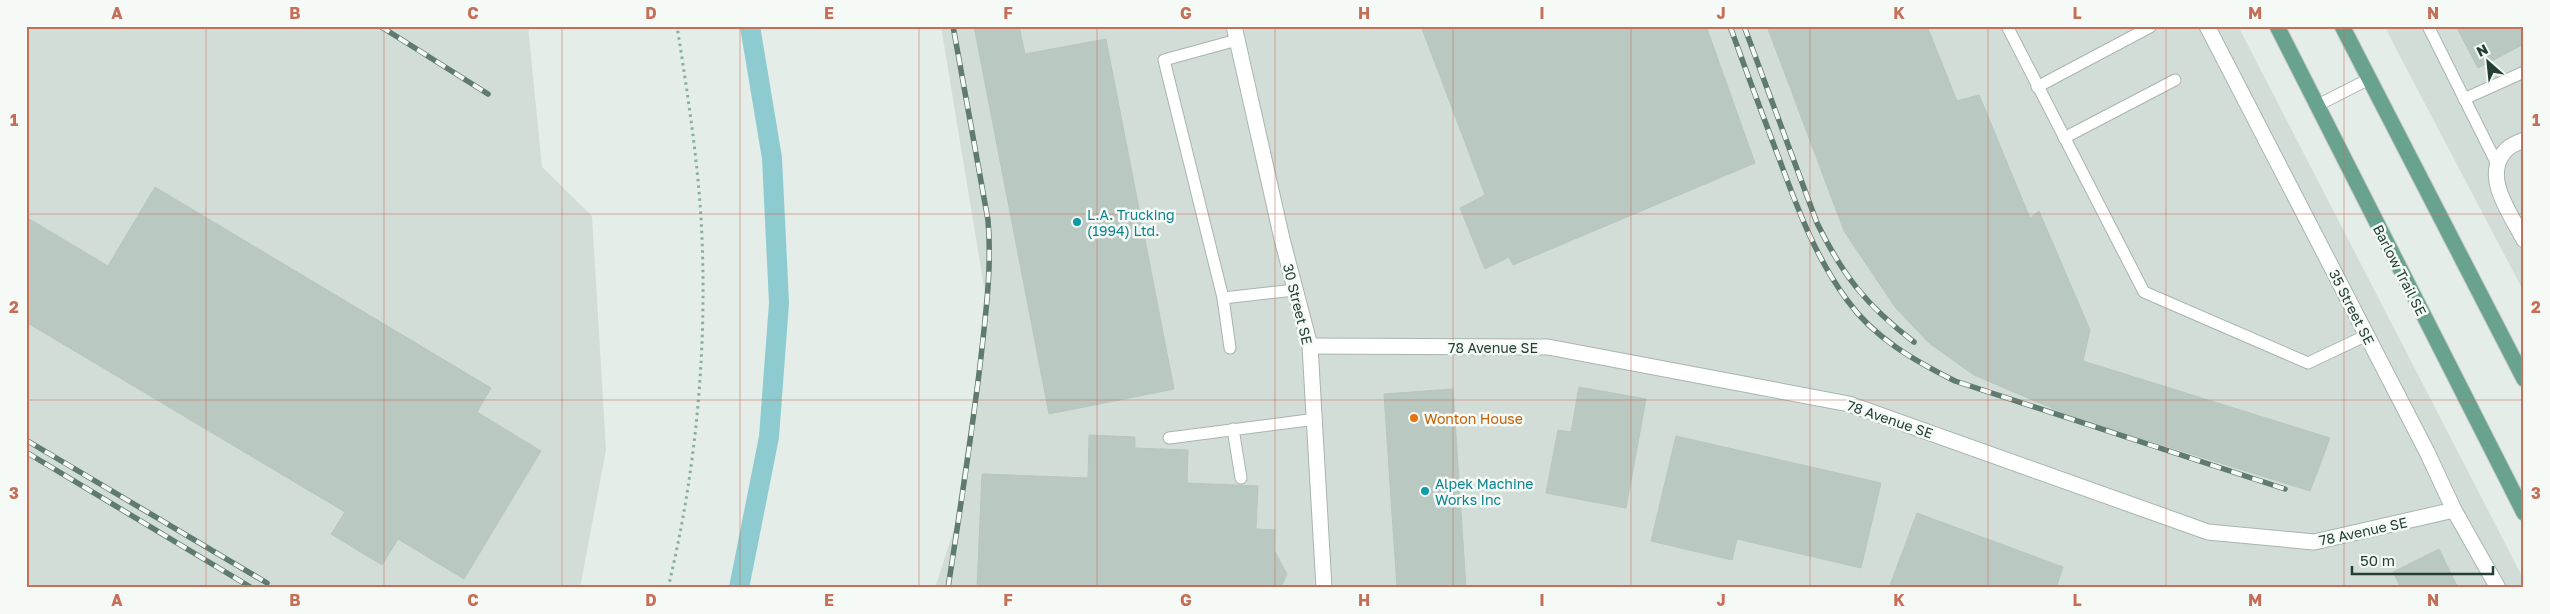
<svg xmlns="http://www.w3.org/2000/svg" width="2550" height="614" viewBox="0 0 2550 614" font-family="'Golos Text',sans-serif">
  <style>
    .built { fill: #d2ddd7 }
    .lines { fill: none; stroke-linecap: round; stroke-linejoin: round }
    .canal { stroke: #8dcbd1; stroke-width: 20 }
    .building { fill: #b9c8c1; stroke: #b6c7bf }
    .lane-casing { stroke: #a7b5af; stroke-width: 13 }
    .street-casing { stroke: #a7b5af; stroke-width: 17 }
    .primary-casing { stroke: #c2c9c6; stroke-width: 17 }
    .path { stroke: #85b0a0; stroke-width: 3; stroke-dasharray: 2.5 4; stroke-linecap: butt }
    .lane { stroke: #fff; stroke-width: 11 }
    .street { stroke: #fff; stroke-width: 15 }
    .primary { stroke: #69a28f; stroke-width: 15 }
    .rail-casing { stroke: #5e7a71; stroke-width: 5.5 }
    .rail { stroke: #f5faf7; stroke-width: 4; stroke-dasharray: 11; stroke-linecap: butt }
    .grid { fill: none; stroke: #c66e57; stroke-width: 1; stroke-opacity: 0.55 }
    .culture-dot { fill: #0f9aa8; stroke: #f5faf7; stroke-width: 2 }
    .food-dot { fill: #e8710a; stroke: #f5faf7; stroke-width: 2 }
    .labels { text-anchor: middle; dominant-baseline: central; stroke-width: 5; stroke-linejoin: round; paint-order: stroke }
    .culture-label { font-size: 14px; fill: #0d838f; stroke: #f5faf7; text-anchor: start }
    .street-label { font-size: 14px; fill: #243f35; stroke: #f5faf7 }
    .food-label { font-size: 14px; fill: #c56008; stroke: #f5faf7; text-anchor: start }
    .neatline { fill: none; stroke: #c66e57; stroke-width: 2 }
    .grid-label { font-size: 16px; text-anchor: middle; font-weight: bold; fill: #c66e57 }
  </style>
  <rect width="100%" height="100%" fill="#e4ede8"/>
  <g class="built">
    <polygon points="26,26 528,26 542,167 592,216 606,450 580,588 26,588"/>
    <polygon points="941,26 2238,26 2524,580 2524,588 935,588 954,529 987,305"/>
    <polygon points="2385,26 2524,26 2524,292 2392,41"/>
  </g>
  <g class="lines">
    <polyline class="canal" points="739,588 769,437 779,303 772,158 750,26"/>
  </g>
  <g class="building">
    <polygon points="974,26 1019,26 1025,54 1106,39 1174,389 1049,414"/>
    <polygon points="1421,26 1706,26 1755,163 1513,265 1509,257 1485,269 1460,208 1485,195"/>
    <polygon points="1767,26 1927,26 1957,101 1979,95 2030,218 2039,211 2090,330 2083,361 2330,438 2310,491 2070,416 1974,375 1929,343 1895,307 1844,231"/>
    <polygon points="2456,26 2524,26 2524,44 2478,68"/>
    <polygon points="155,187 491,388 477,412 541,451 464,579 398,539 382,565 331,534 345,512 26,322 26,217 108,266"/>
    <polygon points="1579,387 1646,399 1626,508 1546,493 1558,430 1571,432"/>
    <polygon points="1453,389 1466,588 1397,588 1384,394"/>
    <polygon points="1089,435 1135,437 1135,448 1188,450 1187,483 1258,486 1256,529 1275,530 1274,550 1287,574 1281,588 977,588 982,474 1088,478"/>
    <polygon points="1676,436 1881,483 1861,568 1737,539 1732,560 1651,541"/>
    <polygon points="1917,513 2063,567 2056,588 1889,588"/>
    <polygon points="2439,549 2458,588 2401,588 2393,572"/>
  </g>
  <g class="lines">
    <defs>
      <g id="lane">
        <polyline points="2007,26 2144,292 2308,363 2367,335"/>
        <polyline points="2428,26 2497,164"/>
        <polyline points="1237,40 1164,60 1223,298 1295,290"/>
        <polyline points="2037,87 2150,27"/>
        <polyline points="2464,99 2524,72"/>
        <polyline points="2318,105 2369,79"/>
        <polyline points="2064,138 2175,80"/>
        <polyline points="1223,298 1230,348"/>
        <polyline points="1233,429 1241,478"/>
        <polyline points="1169,438 1316,419"/>
      </g>
      <g id="street">
        <polyline points="1234,26 1282,239 1310,346 1324,588"/>
        <polyline points="2207,26 2427,452 2454,510 2498,588"/>
        <path d="M2524,140C2519,142 2511,145 2507,149C2480,175 2511,214 2524,240"/>
        <polyline points="1310,346 1548,347 1849,404 2208,532 2314,542 2454,510"/>
      </g>
      <g id="primary">
        <polyline points="2277,26 2524,513"/>
        <polyline points="2342,26 2524,379"/>
      </g>
    </defs>
    <use href="#lane" class="lane-casing"/>
    <use href="#street" class="street-casing"/>
    <use href="#primary" class="primary-casing"/>
    <path class="path" d="M668,588C697,469 708,341 701,218C697,154 687,90 677,26"/>
    <use href="#lane" class="lane"/>
    <use href="#street" class="street"/>
    <use href="#primary" class="primary"/>
    <defs>
      <g id="rail">
        <polyline points="380,26 488,94"/>
        <path d="M1730,26C1746,71 1763,116 1780,161C1798,210 1816,258 1847,300C1874,338 1915,361 1955,381L2285,489"/>
        <path d="M1744,26L1817,223C1843,276 1867,306 1914,342"/>
        <polyline points="26,440 267,583"/>
        <polyline points="26,452 252,588"/>
        <path d="M948,588C960,511 972,434 981,357C986,311 992,267 988,220L953,26"/>
      </g>
    </defs>
    <use href="#rail" class="rail-casing"/>
    <use href="#rail" class="rail"/>
  </g>
  <path class="grid" d="M206,26V588M384,26V588M562,26V588M740,26V588M919,26V588M1097,26V588M1275,26V588M1453,26V588M1631,26V588M1810,26V588M1988,26V588M2166,26V588M2344,26V588M26,214H2524M26,400H2524"/>
  <g class="culture-dot">
    <circle cx="1077" cy="222" r="5"/>
    <circle cx="1425" cy="491" r="5"/>
  </g>
  <circle class="food-dot" cx="1414" cy="418" r="5"/>
  <g class="labels">
    <g class="culture-label">
      <text x="1087" y="214">L.A. Trucking<tspan x="1087" dy="16">(1994) Ltd.</tspan></text>
      <text x="1435" y="483">Alpek Machine<tspan x="1435" dy="16">Works Inc</tspan></text>
    </g>
    <g class="street-label">
      <text transform="translate(2400 270) rotate(63)">Barlow Trail SE</text>
      <text transform="translate(1298 304) rotate(76)">30 Street SE</text>
      <text transform="translate(2352 307) rotate(63)">35 Street SE</text>
      <text x="1493" y="347">78 Avenue SE</text>
      <text transform="translate(1890 419) rotate(19)">78 Avenue SE</text>
      <text transform="translate(2363 531) rotate(-12)">78 Avenue SE</text>
    </g>
    <g class="food-label">
      <text x="1424" y="418">Wonton House</text>
    </g>
  </g>
  <rect width="2550" height="614" fill="none" stroke="#f5faf7" stroke-width="55"/>
  <g transform="translate(2488 62) rotate(333)" stroke="#f5faf7" stroke-width="4" paint-order="stroke">
  <path d="M0-4L9 19L0 12L-9 19Z" fill="#243f35"/>
  <text y="-8" font-size="14" font-weight="bold" text-anchor="middle" fill="#243f35">N</text>
  </g>
  <path d="M2352 566v8h141v-8" fill="none" stroke="#243f35" stroke-width="2.5"/>
  <text x="2360" y="566" font-size="15" fill="#243f35" stroke="#f5faf7" stroke-width="4" paint-order="stroke">50 m</text>
  <rect x="28" y="28" width="2494" height="558" class="neatline"/>
  <g class="grid-label">
    <text x="117" y="19">A</text>
    <text x="295" y="19">B</text>
    <text x="473" y="19">C</text>
    <text x="651" y="19">D</text>
    <text x="829" y="19">E</text>
    <text x="1008" y="19">F</text>
    <text x="1186" y="19">G</text>
    <text x="1364" y="19">H</text>
    <text x="1542" y="19">I</text>
    <text x="1721" y="19">J</text>
    <text x="1899" y="19">K</text>
    <text x="2077" y="19">L</text>
    <text x="2255" y="19">M</text>
    <text x="2433" y="19">N</text>
    <text x="14" y="126">1</text>
    <text x="2536" y="126">1</text>
    <text x="14" y="313">2</text>
    <text x="2536" y="313">2</text>
    <text x="14" y="499">3</text>
    <text x="2536" y="499">3</text>
    <text x="117" y="606">A</text>
    <text x="295" y="606">B</text>
    <text x="473" y="606">C</text>
    <text x="651" y="606">D</text>
    <text x="829" y="606">E</text>
    <text x="1008" y="606">F</text>
    <text x="1186" y="606">G</text>
    <text x="1364" y="606">H</text>
    <text x="1542" y="606">I</text>
    <text x="1721" y="606">J</text>
    <text x="1899" y="606">K</text>
    <text x="2077" y="606">L</text>
    <text x="2255" y="606">M</text>
    <text x="2433" y="606">N</text>
  </g>
</svg>
